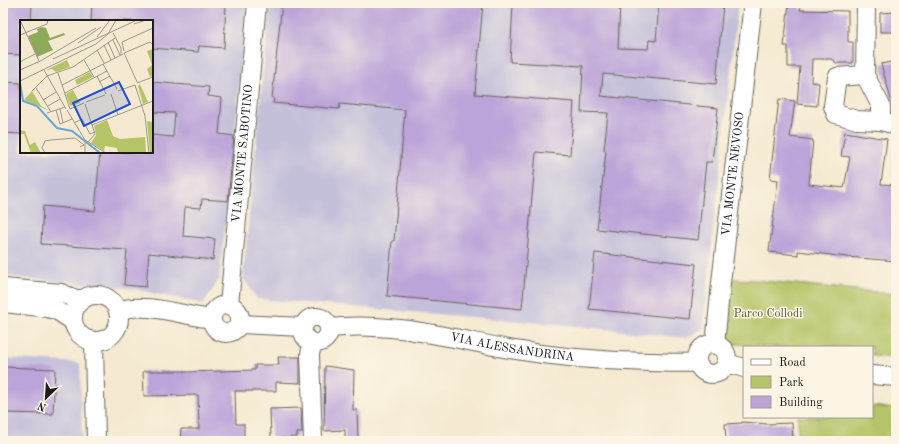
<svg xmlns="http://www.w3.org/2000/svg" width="899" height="444" viewBox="0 0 899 444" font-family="'Old Standard TT',serif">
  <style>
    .industrial { fill: #c5c0da; fill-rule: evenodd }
    .green { fill: #b5c467; stroke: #687042 }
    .building { fill: #bba4d9 }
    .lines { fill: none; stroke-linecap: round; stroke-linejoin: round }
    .street-casing { stroke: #68645b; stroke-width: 20 }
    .street { stroke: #fff; stroke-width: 18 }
    .labels { text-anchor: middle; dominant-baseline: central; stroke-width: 3; stroke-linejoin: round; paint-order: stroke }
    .street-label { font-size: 12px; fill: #1c1c1c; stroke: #fcf5e5 }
    .park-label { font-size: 12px; fill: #525736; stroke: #fcf5e5 }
    .inset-river { fill: none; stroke: #65a7d9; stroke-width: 2 }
    .inset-road { fill: none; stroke: #9e9889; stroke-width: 1 }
    .view { fill: #1d4ed8; fill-opacity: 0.15; stroke: #1d4ed8; stroke-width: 2 }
    .inset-edge { fill: none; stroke: #1c1c1c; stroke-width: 2 }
  </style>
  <rect width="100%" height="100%" fill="#fcf5e5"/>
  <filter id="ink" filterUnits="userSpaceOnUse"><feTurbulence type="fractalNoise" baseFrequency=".025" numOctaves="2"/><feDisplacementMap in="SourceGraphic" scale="8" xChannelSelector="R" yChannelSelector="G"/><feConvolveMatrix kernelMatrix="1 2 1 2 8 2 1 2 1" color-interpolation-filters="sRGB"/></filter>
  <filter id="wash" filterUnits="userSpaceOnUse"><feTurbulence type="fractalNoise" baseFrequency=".012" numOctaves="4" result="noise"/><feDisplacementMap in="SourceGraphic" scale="16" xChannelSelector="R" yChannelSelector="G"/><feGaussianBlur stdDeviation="0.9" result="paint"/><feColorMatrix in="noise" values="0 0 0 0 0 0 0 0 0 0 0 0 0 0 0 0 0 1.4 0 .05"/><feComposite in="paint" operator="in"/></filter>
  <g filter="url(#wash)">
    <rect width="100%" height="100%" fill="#f5ead1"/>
    <g class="industrial">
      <path d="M3,3H247L228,201L219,280L203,304L134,289L3,276ZM21,21H152V152H21Z"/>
      <polygon points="270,3 738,3 703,328 687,338 576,326 257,299 243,278"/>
      <polygon points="3,358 80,363 82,441 3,441"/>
    </g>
    <g class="green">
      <polygon points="733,279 755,280 896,294 896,358 872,356 872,347 772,347 735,344 726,333"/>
      <polygon points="872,406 896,409 896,441 798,441 798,417 872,417"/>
    </g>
    <g id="blocks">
      <g class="building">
        <polygon points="3,3 32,3 31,21 21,21 21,55 3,54"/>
        <polygon points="92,3 226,3 224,48 199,46 198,52 152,48 152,21 91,21"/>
        <polygon points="282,3 483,3 475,94 574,102 570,155 536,152 522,309 387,296 392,241 394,241 405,110 340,104 339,109 273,103 274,98 272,98"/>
        <polygon points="513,3 620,3 618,48 648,49 649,40 656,41 659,3 723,3 716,84 603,74 601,96 718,108 712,162 706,162 698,240 597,229 606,151 604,150 608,113 581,112 583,66 510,62"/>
        <polygon points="789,3 801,3 800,10 848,11 848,42 853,42 853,63 836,63 832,59 812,59 811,82 819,83 817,106 797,104 800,67 788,67 788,46 784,46"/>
        <polygon points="896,12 896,32 880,32 880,13"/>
        <polygon points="896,61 896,103 892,103 881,64"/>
        <polygon points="3,82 21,83 21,134 3,133"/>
        <polygon points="152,82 209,87 208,96 222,98 219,134 234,136 228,201 202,199 201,208 185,207 183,236 215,239 213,260 149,253 146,287 124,285 127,250 41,244 43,206 95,211 100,152 152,152 152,135 173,137 175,113 152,112"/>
        <polygon points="779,99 795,101 790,137 813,140 809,184 844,188 850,157 841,156 845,132 887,139 881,184 896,185 896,261 847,257 798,251 798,255 769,252 778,180 770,179"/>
        <polygon points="595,253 696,264 690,319 589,309"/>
        <polygon points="278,357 300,357 300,383 276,382 276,391 235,391 236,424 244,424 244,441 180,441 181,429 199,429 198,395 144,396 143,371 185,371 185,372 255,370 255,365 279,365"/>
        <polygon points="325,366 354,370 353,410 357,410 358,441 345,441 345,430 324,431"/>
        <polygon points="3,367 55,369 53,414 3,413"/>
        <polygon points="301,408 302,433 297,433 297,437 271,438 270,409"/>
        <polygon points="742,422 767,424 792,423 793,441 726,441 725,424 742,423"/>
      </g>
    </g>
  </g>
  <g filter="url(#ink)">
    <use href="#blocks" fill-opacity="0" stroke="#68645b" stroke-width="1"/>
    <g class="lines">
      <defs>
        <g id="street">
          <polyline points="866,3 865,75 881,106 881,121 896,125"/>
          <polyline points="865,75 837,77 833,106 836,114 857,120 881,121"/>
          <polyline points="3,288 61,293 76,299 84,299"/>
          <circle cx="96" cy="318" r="23"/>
          <polyline points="3,303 41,307 56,310 73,321"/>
          <circle cx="226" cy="319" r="14"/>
          <path id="s1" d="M229,305L257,3"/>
          <path d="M118,311C142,301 185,316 212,319"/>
          <circle cx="316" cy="330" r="13"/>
          <polyline points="240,324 303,327"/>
          <path id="s2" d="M329,328C390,321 450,338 509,349C555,357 602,361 649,362C664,362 681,364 697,362"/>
          <polyline points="94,341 96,441"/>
          <polyline points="312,343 310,355 313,441"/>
          <circle cx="712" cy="359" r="15"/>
          <path id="s3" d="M715,345L721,283L753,3"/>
          <polyline points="727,363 744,368"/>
          <polyline points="872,375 896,377"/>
        </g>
      </defs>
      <use href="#street" class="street-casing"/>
      <use href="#street" class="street"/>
    </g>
  </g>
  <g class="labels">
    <g class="street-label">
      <text stroke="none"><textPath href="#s1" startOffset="152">VIA MONTE SABOTINO</textPath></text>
      <text stroke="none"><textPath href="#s3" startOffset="172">VIA MONTE NEVOSO</textPath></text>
      <text stroke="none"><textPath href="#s2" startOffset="185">VIA ALESSANDRINA</textPath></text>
    </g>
    <g class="park-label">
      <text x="768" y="314">Parco Collodi</text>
    </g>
  </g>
  <g transform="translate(20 20)">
    <rect width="133" height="133" fill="#f5ead1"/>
    <path d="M133,29V56L130,57L127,49L132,45L127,31ZM47,40L50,47L36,52L32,49L26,50ZM70,52L73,57L57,65L55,60ZM120,64L128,82L123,84L118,66ZM53,70L60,83L50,86L46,74ZM12,71L21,86L30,91L4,80ZM87,100L93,116L100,119L125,117L126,133H98L97,128L85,126L84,131L71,123L76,115L74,106ZM127,101L133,102V133H130ZM0,110L5,111L10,125L15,122L21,133H11L4,114H0Z" fill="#b5c467"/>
    <path d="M22,7L26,8L30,18L44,13L45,15L28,21L33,30L17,37L8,16L18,12L17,9Z" fill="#90aa5c"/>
    <path class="inset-river" d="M0,63L3,81L17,86L37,108L52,111L80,133"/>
    <path class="inset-road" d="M0,0L19,41M114,4L126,0M93,13L101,28V35M0,15L27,4L28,0M77,17L90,0M93,20L100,35M88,22L95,38M58,23L81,7M84,25L91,40M77,30L84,43M104,31L102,22L133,8M104,33L130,22L133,25M104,33L117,62M33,39L117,0M64,40L74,57M0,42L15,34M17,43L76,8M83,44L97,69M0,50L18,42M24,50L46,89M38,53L50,89M77,56L86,74M0,61L76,24L88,14L96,0M79,62L90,56M117,63L133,57M42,65L103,34M115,65L125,96L129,133M16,68L31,92M12,71L27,56L53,47L95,18M98,71L115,65M45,73L87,51M91,74L98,95M23,80L36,72M66,82L85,75M65,84L75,114L68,122M28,86L40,79M40,89L43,103M50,89L64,83M36,90L40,104L52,99M47,90L65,120L86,133M27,93L45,87M54,103L62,99L70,114L75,112M72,105L133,81M65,120V133M25,133L22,128L25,121L31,120L55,118L64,125L60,127"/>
    <path class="view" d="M99,62L110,84L64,106L53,83Z"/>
    <rect width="133" height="133" class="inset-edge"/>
  </g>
  <rect width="899" height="444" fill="none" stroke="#fcf5e5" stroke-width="16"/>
  <rect x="743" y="346" width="130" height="72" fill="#fcf5e5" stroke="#a29e95"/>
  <rect x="751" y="359" width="20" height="6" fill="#ffffff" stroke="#a29e95"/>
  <text x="779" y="366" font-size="12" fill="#1c1c1c">Road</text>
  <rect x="751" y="376" width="20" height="12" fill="#b5c467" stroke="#a29e95"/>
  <text x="779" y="386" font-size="12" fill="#1c1c1c">Park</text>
  <rect x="751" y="396" width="20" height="12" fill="#bba4d9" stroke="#a29e95"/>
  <text x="779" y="406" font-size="12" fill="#1c1c1c">Building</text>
  <g transform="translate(46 398) rotate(205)" stroke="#fcf5e5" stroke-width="3" paint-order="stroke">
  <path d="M0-3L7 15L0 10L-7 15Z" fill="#1c1c1c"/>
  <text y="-6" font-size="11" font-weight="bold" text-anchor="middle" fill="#1c1c1c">N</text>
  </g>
</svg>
